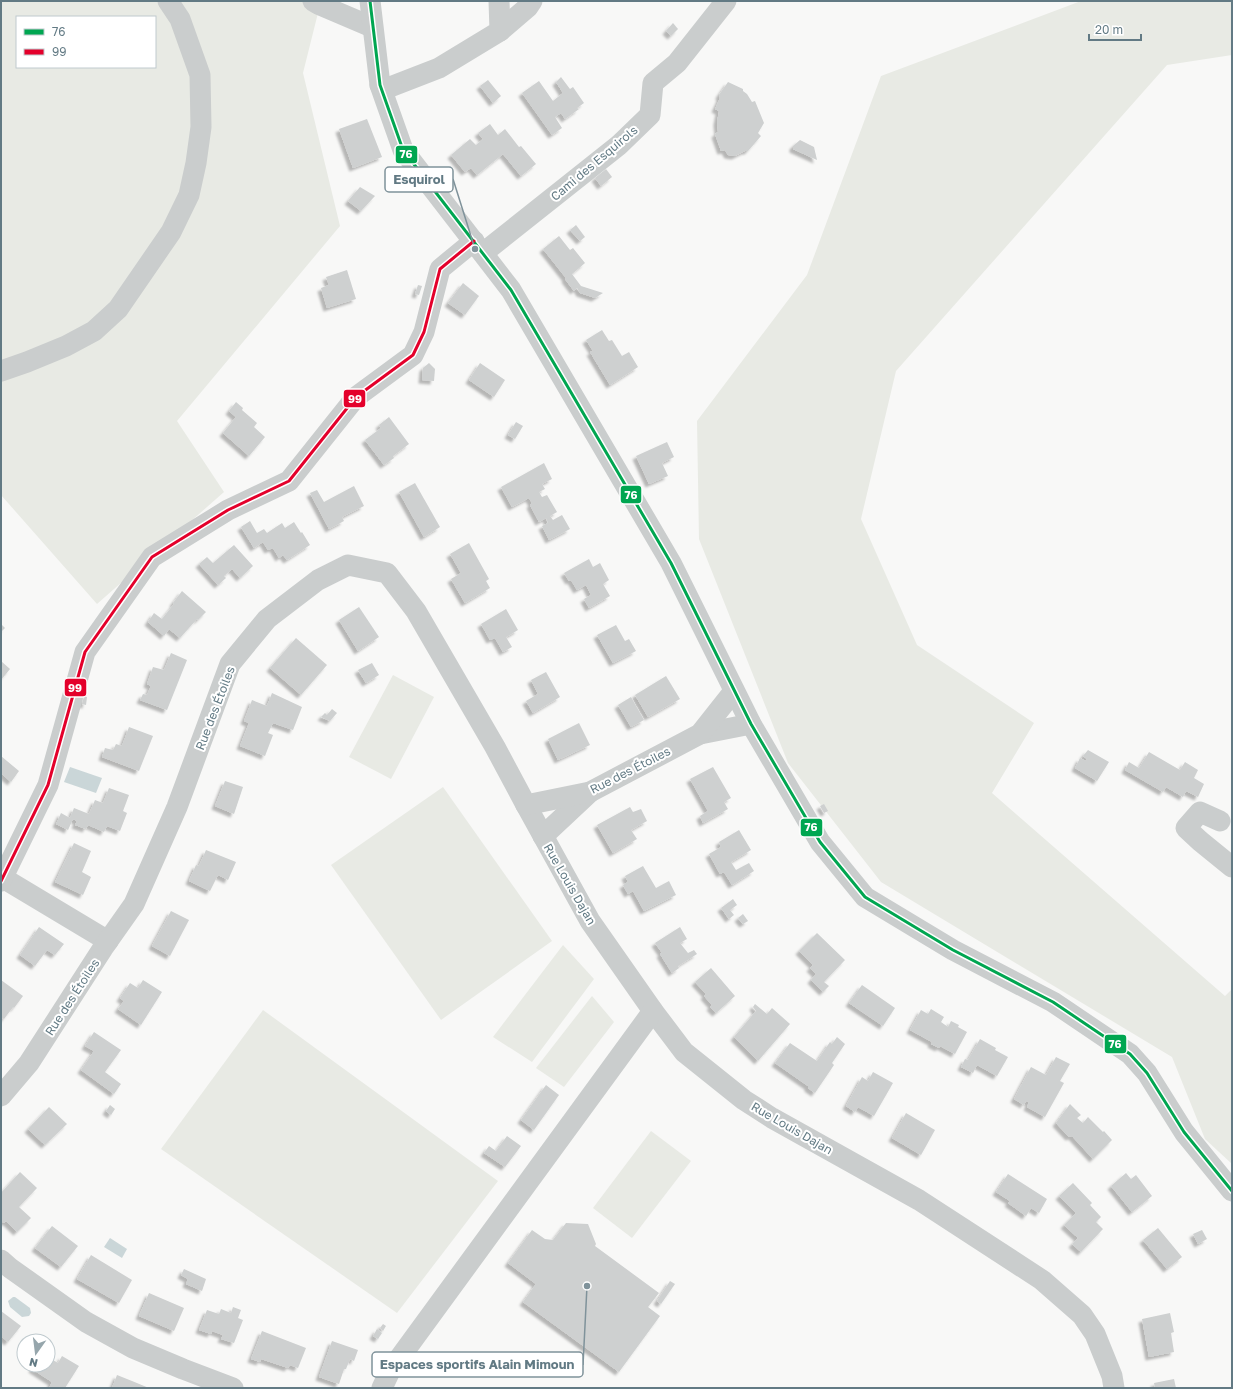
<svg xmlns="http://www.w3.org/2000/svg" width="1233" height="1389" viewBox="0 0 1233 1389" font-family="'Golos Text',sans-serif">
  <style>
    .green { fill: #e8eae4; fill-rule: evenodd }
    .water { fill: #cad6d8 }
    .building { fill: #ced0d0; filter: url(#shadow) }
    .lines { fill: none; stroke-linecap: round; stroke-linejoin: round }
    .minor { stroke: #cacdcd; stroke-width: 21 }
    .bus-1-casing { stroke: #fff; stroke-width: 6 }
    .bus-2-casing { stroke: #fff; stroke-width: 6 }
    .bus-1 { stroke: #00a651; stroke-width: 3 }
    .bus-2 { stroke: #e4002b; stroke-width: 3 }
    .labels { text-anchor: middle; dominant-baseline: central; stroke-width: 4; stroke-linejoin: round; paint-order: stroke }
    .street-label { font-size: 12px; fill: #627a84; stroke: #fff }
    .leader { fill: none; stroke: #7f929a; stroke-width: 1.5 }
    .callout-dot { fill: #7f929a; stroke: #fff; stroke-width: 1.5 }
    .callout { fill: #fff; stroke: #7f929a; stroke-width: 1.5 }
    .callout-label { font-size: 13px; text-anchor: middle; font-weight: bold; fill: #627a84 }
    .line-badge { stroke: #fff; stroke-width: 1.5 }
    .badge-label { font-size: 11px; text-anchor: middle; font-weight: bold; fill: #fff }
  </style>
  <defs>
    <filter id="shadow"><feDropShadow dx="-3.5" dy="3.5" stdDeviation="1" flood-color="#0004"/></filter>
  </defs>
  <rect width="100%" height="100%" fill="#f8f8f7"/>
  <g class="green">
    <path d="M1,1H321L303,73L340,226L177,421L224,492L97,604L1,495ZM17,17H155V67H17Z"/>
    <polygon points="1081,1 1232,1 1232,55 1167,65 896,371 861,519 917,645 1034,723 992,793 1225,996 1232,989 1232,1164 1205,1139 1172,1057 881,882 788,763 699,539 697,421 807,275 881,76"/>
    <polygon points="393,675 434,697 391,779 349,757"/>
    <polygon points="443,787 552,941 441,1020 331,865"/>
    <polygon points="563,945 594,979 532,1062 493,1037"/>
    <polygon points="592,996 614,1022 564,1087 536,1068"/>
    <polygon points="263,1010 498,1181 397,1313 161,1149"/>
    <polygon points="651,1131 691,1161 632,1238 593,1208"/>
  </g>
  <g class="water">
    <polygon points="70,767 102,778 96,793 64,782"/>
    <polygon points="110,1238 127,1249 122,1258 104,1247"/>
    <polygon points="13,1297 15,1297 30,1308 31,1313 29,1316 22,1317 10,1307 8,1301"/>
  </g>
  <g class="building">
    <polygon points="673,23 678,29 671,36 666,31"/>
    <polygon points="561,77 570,89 573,87 584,103 577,108 579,109 565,119 561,113 555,117 562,128 552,135 522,93 539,81 553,101 563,93 556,82"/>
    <polygon points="488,80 501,96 493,103 480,86"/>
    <polygon points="728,82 743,89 743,91 747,94 752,102 755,101 764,123 758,133 761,136 748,151 745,151 735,156 728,155 725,150 721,151 715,134 718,132 717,122 719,111 715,109 720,98 719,95"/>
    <polygon points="367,119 382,157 353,168 339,129"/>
    <polygon points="490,124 498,135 505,129 519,147 521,146 536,164 521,176 503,154 477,175 471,168 465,172 451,155 470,139 476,145 483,139 478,133"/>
    <polygon points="800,140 814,147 817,160 793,149 793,146"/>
    <polygon points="606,169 612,177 601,186 595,178"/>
    <polygon points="360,187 375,196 361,211 348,201"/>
    <polygon points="576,225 585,237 580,241 570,230"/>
    <polygon points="559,236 570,250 573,248 585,263 572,274 581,286 603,293 595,298 580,293 577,288 574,291 565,279 566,278 543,249"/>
    <polygon points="347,270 356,299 327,308 321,288 329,285 326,277"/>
    <polygon points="463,283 479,296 465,315 448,303"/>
    <polygon points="418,285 422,286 419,295 415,294"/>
    <polygon points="602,330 609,341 612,340 622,356 629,352 638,367 610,385 590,352 593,351 586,340"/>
    <polygon points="429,363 435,369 434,381 422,380 423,368"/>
    <polygon points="480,363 505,380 494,397 469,380"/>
    <polygon points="236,402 243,408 242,410 257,423 254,427 265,437 249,456 223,433 236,417 229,411"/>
    <polygon points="389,417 409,444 393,456 394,458 384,465 365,440 381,428 379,425"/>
    <polygon points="516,422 523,426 515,439 508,435"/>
    <polygon points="667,442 674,457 662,463 668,476 649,484 636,456"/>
    <polygon points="544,463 552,479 542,484 545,489 539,492 542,497 547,495 557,512 550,516 553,520 562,515 570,529 549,540 542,526 548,523 546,518 539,522 530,505 532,503 529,498 512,507 501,487"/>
    <polygon points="415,483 440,527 424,537 399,492"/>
    <polygon points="354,486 364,506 342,517 344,521 329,529 310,493 317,490 324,502"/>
    <polygon points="250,521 257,533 264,529 267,533 282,523 285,528 294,522 301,533 302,532 310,545 287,560 283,555 279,558 273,548 268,550 263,542 254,548 241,527"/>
    <polygon points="469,543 489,579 486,581 490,588 465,603 451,579 461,573 450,554"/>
    <polygon points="234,545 253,566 240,578 232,569 224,576 226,578 218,585 199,564 207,557 213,563"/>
    <polygon points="589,559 593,567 600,563 609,580 603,584 610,596 589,608 584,599 591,595 586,585 577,590 571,580 569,581 564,573"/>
    <polygon points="182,591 206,612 198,620 197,619 180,638 169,629 164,636 148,622 154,613 162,619 174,604 173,603"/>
    <polygon points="359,607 379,637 358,651 339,620"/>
    <polygon points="506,609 518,630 506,637 512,647 503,652 495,638 490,640 481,624"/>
    <polygon points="1,624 5,628 1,632"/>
    <polygon points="616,625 625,641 629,639 636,651 613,663 597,635"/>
    <polygon points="296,638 327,665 301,695 270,668"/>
    <polygon points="171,653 187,660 167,710 140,700 143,694 147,695 151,686 147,684 153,667 164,670"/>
    <polygon points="1,661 10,669 1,680"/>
    <polygon points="372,663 379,675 366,683 358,670"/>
    <polygon points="546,672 560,697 533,713 526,701 538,694 531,680"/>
    <polygon points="666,676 680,699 648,717 635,695"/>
    <polygon points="272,693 302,707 293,730 273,723 268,733 273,735 265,756 240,746 249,723 244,721 252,700 267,706"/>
    <polygon points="84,696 87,697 86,705 82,704"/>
    <polygon points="631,697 644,720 631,727 618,705"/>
    <polygon points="332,709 337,713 330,721 321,717 325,713 327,715"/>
    <polygon points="579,723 590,745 558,760 548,739"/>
    <polygon points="129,727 153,736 139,771 102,757 105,748 113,750 116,744 122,746"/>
    <polygon points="1088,750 1109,762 1097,781 1075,768 1080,758 1086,761 1087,759 1083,756"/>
    <polygon points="1149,752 1180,770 1185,762 1198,770 1194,778 1204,784 1198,797 1186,791 1183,797 1166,787 1163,792 1125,770 1129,762 1139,768"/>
    <polygon points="1,756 19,771 11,782 2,774 1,776"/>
    <polygon points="713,767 731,798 724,802 728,809 703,823 700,816 708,811 690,779"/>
    <polygon points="225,781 243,787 234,814 215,806"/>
    <polygon points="109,788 129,795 123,811 127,813 120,831 107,826 104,832 88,825 86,829 75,825 77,821 73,819 68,830 56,824 61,813 70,818 74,808 89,814 95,800 103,803"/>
    <polygon points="824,804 828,811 824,813 820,806"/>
    <polygon points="630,807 633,812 641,809 647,821 631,830 637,839 613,853 597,825"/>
    <polygon points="739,830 751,850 731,862 736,870 749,863 754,871 732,885 724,872 720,874 709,854 721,847 719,842"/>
    <polygon points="74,843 91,851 82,872 91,877 83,895 55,882"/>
    <polygon points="206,850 236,862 228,880 218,875 210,891 189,881 196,865 199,866"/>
    <polygon points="643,866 656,888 669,881 676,895 644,911 633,891 628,894 623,885 628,882 625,876"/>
    <polygon points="733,899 737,905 730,910 734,915 729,919 721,908"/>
    <polygon points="171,911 189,920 170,956 152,946"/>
    <polygon points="743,914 748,921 743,924 738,918"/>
    <polygon points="39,927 64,944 55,955 47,950 35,966 20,955"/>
    <polygon points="680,927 687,939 680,943 688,953 694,950 697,954 678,966 679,968 672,973 660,954 662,953 655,943"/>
    <polygon points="817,933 845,960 824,982 829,986 823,992 811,980 816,974 810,968 813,965 799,951"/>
    <polygon points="711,968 735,996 716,1013 710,1007 712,1005 704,996 706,994 695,982"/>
    <polygon points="1,980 23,996 14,1008 13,1007 4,1019 1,1017"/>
    <polygon points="143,980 162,992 141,1025 118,1009 124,1001 120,998 130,983 138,988"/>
    <polygon points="862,985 895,1008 883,1026 849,1003"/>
    <polygon points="755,1004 767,1014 772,1008 790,1024 758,1061 734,1037 756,1011 753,1007"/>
    <polygon points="931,1009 944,1017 941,1022 948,1027 951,1021 959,1025 958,1027 967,1032 955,1054 940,1046 939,1048 931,1044 932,1042 910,1030 921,1010 928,1014"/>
    <polygon points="94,1032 121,1050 105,1072 121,1084 114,1094 81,1070 94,1051 85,1046"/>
    <polygon points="837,1037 845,1044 832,1063 834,1065 815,1093 808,1088 808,1086 775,1063 790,1043 817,1061 830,1042 832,1044"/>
    <polygon points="980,1039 996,1048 995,1050 1008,1057 997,1076 977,1065 973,1073 961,1067 965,1059 968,1060"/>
    <polygon points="1056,1057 1070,1064 1060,1081 1064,1083 1045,1117 1027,1107 1029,1102 1026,1101 1024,1105 1014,1099 1031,1067 1046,1075"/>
    <polygon points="873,1072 893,1083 874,1116 858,1107 855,1112 846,1106 862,1077 868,1081"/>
    <polygon points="546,1085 559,1095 534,1130 521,1120"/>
    <polygon points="1070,1104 1081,1115 1077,1118 1083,1123 1088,1117 1103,1132 1104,1131 1112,1140 1093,1159 1072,1136 1069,1137 1056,1123"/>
    <polygon points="110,1105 115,1109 111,1115 106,1111"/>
    <polygon points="49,1107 67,1124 45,1145 28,1129"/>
    <polygon points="906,1113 935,1130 921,1155 892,1138"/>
    <polygon points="507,1136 521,1146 505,1167 484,1153 489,1146 496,1151"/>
    <polygon points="20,1172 37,1188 19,1207 31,1218 17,1232 6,1221 4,1223 1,1221 1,1193"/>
    <polygon points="1126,1173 1131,1179 1136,1175 1152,1196 1132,1212 1111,1186"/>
    <polygon points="1008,1174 1047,1199 1039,1213 1031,1208 1026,1216 1008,1203 1010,1201 996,1192"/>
    <polygon points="1073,1183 1092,1203 1090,1205 1101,1217 1096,1222 1103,1229 1081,1252 1072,1244 1078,1238 1064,1225 1076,1213 1059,1196"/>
    <polygon points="566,1223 588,1224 596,1244 595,1246 659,1293 648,1307 660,1316 619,1372 523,1302 536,1284 508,1263 532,1230 545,1239 553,1240"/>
    <polygon points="52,1226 78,1246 61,1267 35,1248"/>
    <polygon points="1158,1228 1182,1257 1167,1269 1143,1240"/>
    <polygon points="1202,1230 1207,1239 1198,1244 1193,1234"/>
    <polygon points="91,1255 132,1280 119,1303 77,1279"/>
    <polygon points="184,1269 206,1279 202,1291 186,1284 188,1279 181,1275"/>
    <polygon points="670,1281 675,1284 661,1304 657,1301"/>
    <polygon points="149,1293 184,1308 174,1331 139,1316"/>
    <polygon points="233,1307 241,1310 238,1318 243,1320 234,1343 221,1339 223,1335 212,1331 211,1334 199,1330 207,1310 219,1314 221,1309 231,1313"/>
    <polygon points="1,1311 21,1326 8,1342 1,1336"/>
    <polygon points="1170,1313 1174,1332 1171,1333 1174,1352 1149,1357 1142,1319"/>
    <polygon points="383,1324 386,1326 383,1331 380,1328"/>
    <polygon points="377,1329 382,1333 378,1339 373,1336"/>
    <polygon points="262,1331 306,1348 298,1368 290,1365 288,1368 261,1359 260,1362 251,1359"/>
    <polygon points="332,1341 358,1350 354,1361 350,1359 346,1369 344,1369 339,1384 319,1377"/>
    <polygon points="62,1356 79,1366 65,1388 49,1388 52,1382 32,1369 34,1365 48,1365 48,1357 58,1363"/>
    <polygon points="117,1375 132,1381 149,1388 112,1388"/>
    <polygon points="1174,1379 1176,1388 1155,1388 1154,1383"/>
  </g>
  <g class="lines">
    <g class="minor">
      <polyline points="313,1 318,4 372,27"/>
      <polyline points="370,1 380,85 403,150 511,290 671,563 751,724 820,842 865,897 953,950 1053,1002 1130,1054 1147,1073 1184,1132 1232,1191"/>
      <polyline points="500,31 528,7 532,1"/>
      <polyline points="380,85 390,87 439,68 500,31 499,1"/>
      <polyline points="483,253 619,145 650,115 653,83 677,63 726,1"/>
      <polyline points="1,371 27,362 66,346 94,331 118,309 171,232 189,195 196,163 201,127 200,75 180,19 168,1"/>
      <polyline points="700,734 751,724"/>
      <polyline points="526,805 590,921 653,1011 684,1052 744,1100 772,1118 919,1200 1042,1280 1082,1315 1095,1334 1112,1376 1114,1388"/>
      <polyline points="1220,821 1200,812 1186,828 1200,841 1232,867"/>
      <polyline points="543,836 590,792"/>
      <polyline points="3,878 108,941"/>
      <polyline points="1,881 48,785 85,652 152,557 228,510 289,481 356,397 413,355 424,332 440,269 474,241"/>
      <polyline points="1,1096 29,1063 103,948 134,904 177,807 230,664 267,619 318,580 348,565 387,573 416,611 495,747 526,805 590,792 700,734 734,691"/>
      <polyline points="1,1260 10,1268 86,1322 133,1348 183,1369 233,1388"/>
      <polyline points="382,1388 390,1371 653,1011"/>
    </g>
    <defs>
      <polyline id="bus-1" points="370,1 380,85 403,150 511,290 671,563 751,724 820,842 865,897 953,950 1053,1002 1130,1054 1147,1073 1184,1132 1232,1191"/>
      <polyline id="bus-2" points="1,881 48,785 85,652 152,557 228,510 289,481 356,397 413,355 424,332 440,269 474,241"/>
    </defs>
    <use href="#bus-1" class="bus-1-casing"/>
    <use href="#bus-2" class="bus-2-casing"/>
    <use href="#bus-1" class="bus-1"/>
    <use href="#bus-2" class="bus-2"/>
  </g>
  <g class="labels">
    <g class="street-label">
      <text transform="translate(594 163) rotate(-40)">Cami des Esquirols</text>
      <text transform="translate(215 708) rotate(-69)">Rue des Étoiles</text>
      <text transform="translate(630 770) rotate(-27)">Rue des Étoiles</text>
      <text transform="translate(570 884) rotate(60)">Rue Louis Dajan</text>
      <text transform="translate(72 997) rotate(-57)">Rue des Étoiles</text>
      <text transform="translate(792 1128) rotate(30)">Rue Louis Dajan</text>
    </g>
  </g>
  <path class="leader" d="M475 249L453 179M587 1286L583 1365"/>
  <g class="callout-dot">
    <circle cx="475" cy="249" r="4"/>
    <circle cx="587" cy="1286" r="4"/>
  </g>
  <g class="callout">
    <rect x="385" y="167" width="68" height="25" rx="4"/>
    <rect x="372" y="1352" width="211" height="25" rx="4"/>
  </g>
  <g class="callout-label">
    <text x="419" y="184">Esquirol</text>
    <text x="477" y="1369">Espaces sportifs Alain Mimoun</text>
  </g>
  <g class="line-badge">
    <rect x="395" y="145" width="23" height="19" rx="4" fill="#00a651"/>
    <rect x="343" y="389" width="23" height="19" rx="4" fill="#e4002b"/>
    <rect x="620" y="485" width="22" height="19" rx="4" fill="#00a651"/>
    <rect x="64" y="678" width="23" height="19" rx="4" fill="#e4002b"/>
    <rect x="800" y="818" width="23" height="19" rx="4" fill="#00a651"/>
    <rect x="1104" y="1034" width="23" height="20" rx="4" fill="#00a651"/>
  </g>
  <g class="badge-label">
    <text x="406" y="158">76</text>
    <text x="355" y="403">99</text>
    <text x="631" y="499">76</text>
    <text x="75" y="692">99</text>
    <text x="811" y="831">76</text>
    <text x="1115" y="1048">76</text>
  </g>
  <rect width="1233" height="1389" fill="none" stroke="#627a84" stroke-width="4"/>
  <rect x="16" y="16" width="140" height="52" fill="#ffffff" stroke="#c0cace"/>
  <rect x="24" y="29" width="20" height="6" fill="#00a651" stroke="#c0cace"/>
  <text x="52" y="36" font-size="12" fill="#627a84">76</text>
  <rect x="24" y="49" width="20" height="6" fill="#e4002b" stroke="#c0cace"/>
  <text x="52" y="56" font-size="12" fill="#627a84">99</text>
  <g transform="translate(36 1353) rotate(194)"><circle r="19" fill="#ffffff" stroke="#c0cace"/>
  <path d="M0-3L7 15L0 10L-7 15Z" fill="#96a6ac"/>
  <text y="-6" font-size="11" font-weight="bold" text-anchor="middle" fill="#627a84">N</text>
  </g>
  <path d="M1089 34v6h52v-6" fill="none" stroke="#627a84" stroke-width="2"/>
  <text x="1095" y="34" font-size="12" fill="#627a84" stroke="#ffffff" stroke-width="3" paint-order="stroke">20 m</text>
</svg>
